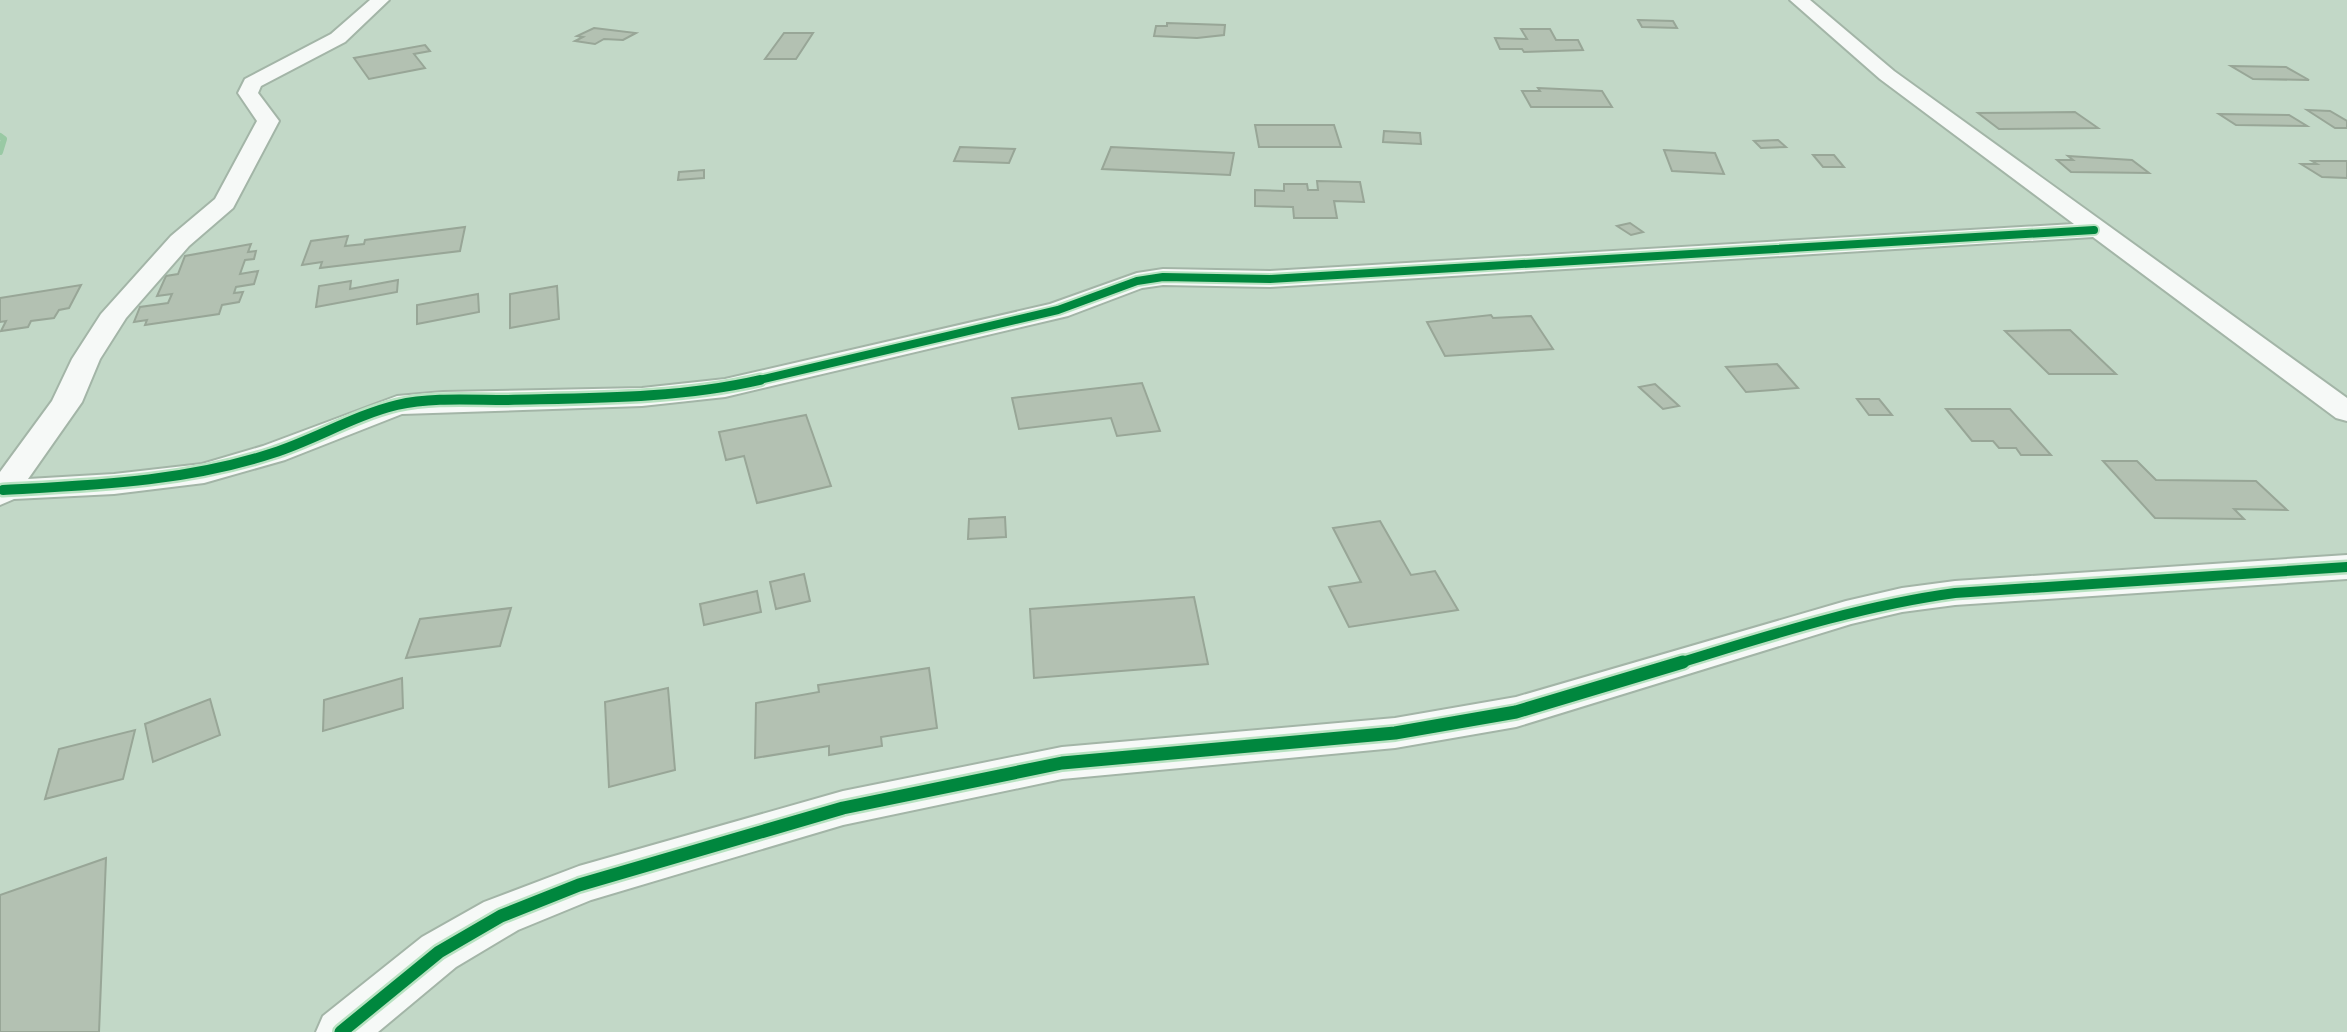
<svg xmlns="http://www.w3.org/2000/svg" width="2347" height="1032" viewBox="0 0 2347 1032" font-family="'Alegreya Sans',sans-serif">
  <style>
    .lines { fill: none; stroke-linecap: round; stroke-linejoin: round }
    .stream { stroke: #99c9a4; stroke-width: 6 }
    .building { fill: #b3c1b2; stroke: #98a697; stroke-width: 2 }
    .street-casing { stroke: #a3b5a7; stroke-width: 4 }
    .street { fill: #f6f9f7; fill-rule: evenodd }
    .cycleway-far2-casing { stroke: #b8e2c1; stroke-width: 12 }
    .cycleway-far1-casing { stroke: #b8e2c1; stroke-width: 15 }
    .cycleway-casing { stroke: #b8e2c1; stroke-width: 18 }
    .cycleway-far2 { stroke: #00873e; stroke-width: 8 }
    .cycleway-far1 { stroke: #00873e; stroke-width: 10 }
    .cycleway { stroke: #00873e; stroke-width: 13 }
  </style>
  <rect width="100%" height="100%" fill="#c2d8c7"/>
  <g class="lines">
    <polyline class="stream" points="0,136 4,139 0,152"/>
  </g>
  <g class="building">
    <polygon points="1638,20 1673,21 1677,28 1642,27"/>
    <polygon points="1167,23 1225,25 1224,35 1197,38 1154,36 1156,26 1167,26"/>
    <polygon points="594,28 636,33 623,40 604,39 595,44 575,41 583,37 577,36"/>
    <polygon points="1521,29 1550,29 1556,40 1578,40 1583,50 1524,52 1522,49 1500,49 1495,38 1527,39"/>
    <polygon points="784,33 813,33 796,59 765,59"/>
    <polygon points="425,45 430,51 414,54 425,68 369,79 354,58"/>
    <polygon points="2231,66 2286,67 2309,80 2253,79"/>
    <polygon points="1538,88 1602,91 1612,107 1531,107 1522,91 1540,91"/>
    <polygon points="2307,110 2330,111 2347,121 2347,128 2335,128"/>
    <polygon points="2075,112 2098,128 1999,129 1978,113"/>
    <polygon points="2219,114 2289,115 2307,126 2236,125"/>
    <polygon points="1255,125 1334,125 1341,147 1259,147"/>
    <polygon points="1384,131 1420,133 1421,144 1383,142"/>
    <polygon points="1778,140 1786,147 1761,148 1754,141"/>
    <polygon points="960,147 1015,149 1009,163 954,161"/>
    <polygon points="1111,147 1234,153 1230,175 1102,169"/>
    <polygon points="1664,150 1715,153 1724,174 1672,171"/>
    <polygon points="1813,155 1834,155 1844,167 1823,167"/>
    <polygon points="2068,156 2132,160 2149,173 2071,172 2057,160 2073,160"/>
    <polygon points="2312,161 2347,161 2347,178 2322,177 2301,164 2317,164"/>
    <polygon points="704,170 704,178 678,180 679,172"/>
    <polygon points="1317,181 1360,182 1364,202 1334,201 1337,218 1294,218 1293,207 1255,206 1255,190 1284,191 1284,184 1307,184 1308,190 1318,190"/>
    <polygon points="1630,223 1643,232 1631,235 1617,226"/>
    <polygon points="465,227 460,251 320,268 322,262 302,265 311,241 348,236 345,246 364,244 365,240"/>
    <polygon points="251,244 248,252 256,251 254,259 245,260 240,274 258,271 254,284 236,287 234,293 243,292 239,302 222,305 219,314 145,325 147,320 134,322 140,307 168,303 172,294 157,296 166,276 178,274 185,256"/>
    <polygon points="398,280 397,292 316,307 319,286 351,281 350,289"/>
    <polygon points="81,285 69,308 59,310 54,318 31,321 28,327 1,331 6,321 0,322 0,298"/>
    <polygon points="557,286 559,319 510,328 510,294"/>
    <polygon points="478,294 479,312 417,324 417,305"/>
    <polygon points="1491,315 1493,318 1531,316 1553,349 1445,356 1427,322"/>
    <polygon points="2070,330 2116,374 2049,374 2005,331"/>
    <polygon points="1777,364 1798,388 1746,392 1726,367"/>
    <polygon points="1142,383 1160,431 1117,436 1111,418 1019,429 1012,398"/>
    <polygon points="1655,384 1679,406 1663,409 1639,387"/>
    <polygon points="1857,399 1879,399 1892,415 1869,415"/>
    <polygon points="1946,409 2010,409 2051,455 2021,455 2016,448 1999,448 1993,441 1972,441"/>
    <polygon points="806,415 831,486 757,503 744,456 726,460 719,432"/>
    <polygon points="2103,461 2137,461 2156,480 2256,481 2287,510 2234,509 2244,519 2155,518"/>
    <polygon points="1005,517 1006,537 968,539 969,519"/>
    <polygon points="1380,521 1411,575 1435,571 1458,610 1349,627 1329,587 1361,582 1333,528"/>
    <polygon points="804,574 810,601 776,609 770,582"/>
    <polygon points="757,591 761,612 704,625 700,604"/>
    <polygon points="1194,597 1208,664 1034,678 1030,609"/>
    <polygon points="511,608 500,646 406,658 420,619"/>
    <polygon points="929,668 937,728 881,737 882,746 829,755 829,746 755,758 756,703 819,692 818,685"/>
    <polygon points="402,678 403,708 323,731 324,700"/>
    <polygon points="668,688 675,770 609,787 605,702"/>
    <polygon points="210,699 220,735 153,762 145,724"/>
    <polygon points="135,730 123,779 45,799 59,749"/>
    <polygon points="106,858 99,1032 0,1032 0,895"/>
  </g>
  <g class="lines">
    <defs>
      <g id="street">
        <polygon points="370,0 389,0 345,42 261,86 258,93 279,121 233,208 189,246 126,318 100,359 82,402 28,479 114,474 202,464 263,446 397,396 443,392 642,388 725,379 1050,304 1137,273 1163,269 1270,271 2074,224 1880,79 1790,0 1810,0 1894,71 2347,398 2347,421 2336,418 2093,237 1270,287 1163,285 1142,288 1068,316 725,397 642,406 402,414 285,460 204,483 114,494 14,499 0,505 0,472 52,401 72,359 101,314 171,236 215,199 257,121 238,93 245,79 331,34"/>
        <polygon points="2347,555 2347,579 1955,605 1902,612 1851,624 1516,727 1395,748 1062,779 843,825 591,900 518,930 456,967 378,1032 316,1032 323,1016 422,937 484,902 579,866 843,791 1062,747 1395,718 1516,697 1846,601 1902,588 1955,581"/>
      </g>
    </defs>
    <use href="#street" class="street-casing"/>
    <use href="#street" class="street"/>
    <defs>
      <polyline id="cycleway-far2" points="751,382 1058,310 1137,281 1163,277 1270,279 2094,230"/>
      <g id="cycleway-far1">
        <path d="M3,490C94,485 185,482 273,453C314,440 355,415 397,405C432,397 471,400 506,400C591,398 677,399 760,380"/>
        <path d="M1676,664C1768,636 1859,606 1955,593L2347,567"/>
      </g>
      <polyline id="cycleway" points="341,1032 439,952 501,916 579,885 843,808 1062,763 1395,733 1516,712 1683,662"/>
    </defs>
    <use href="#cycleway-far2" class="cycleway-far2-casing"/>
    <use href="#cycleway-far1" class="cycleway-far1-casing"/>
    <use href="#cycleway" class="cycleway-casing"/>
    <use href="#cycleway-far2" class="cycleway-far2"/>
    <use href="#cycleway-far1" class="cycleway-far1"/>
    <use href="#cycleway" class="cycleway"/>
  </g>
</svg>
